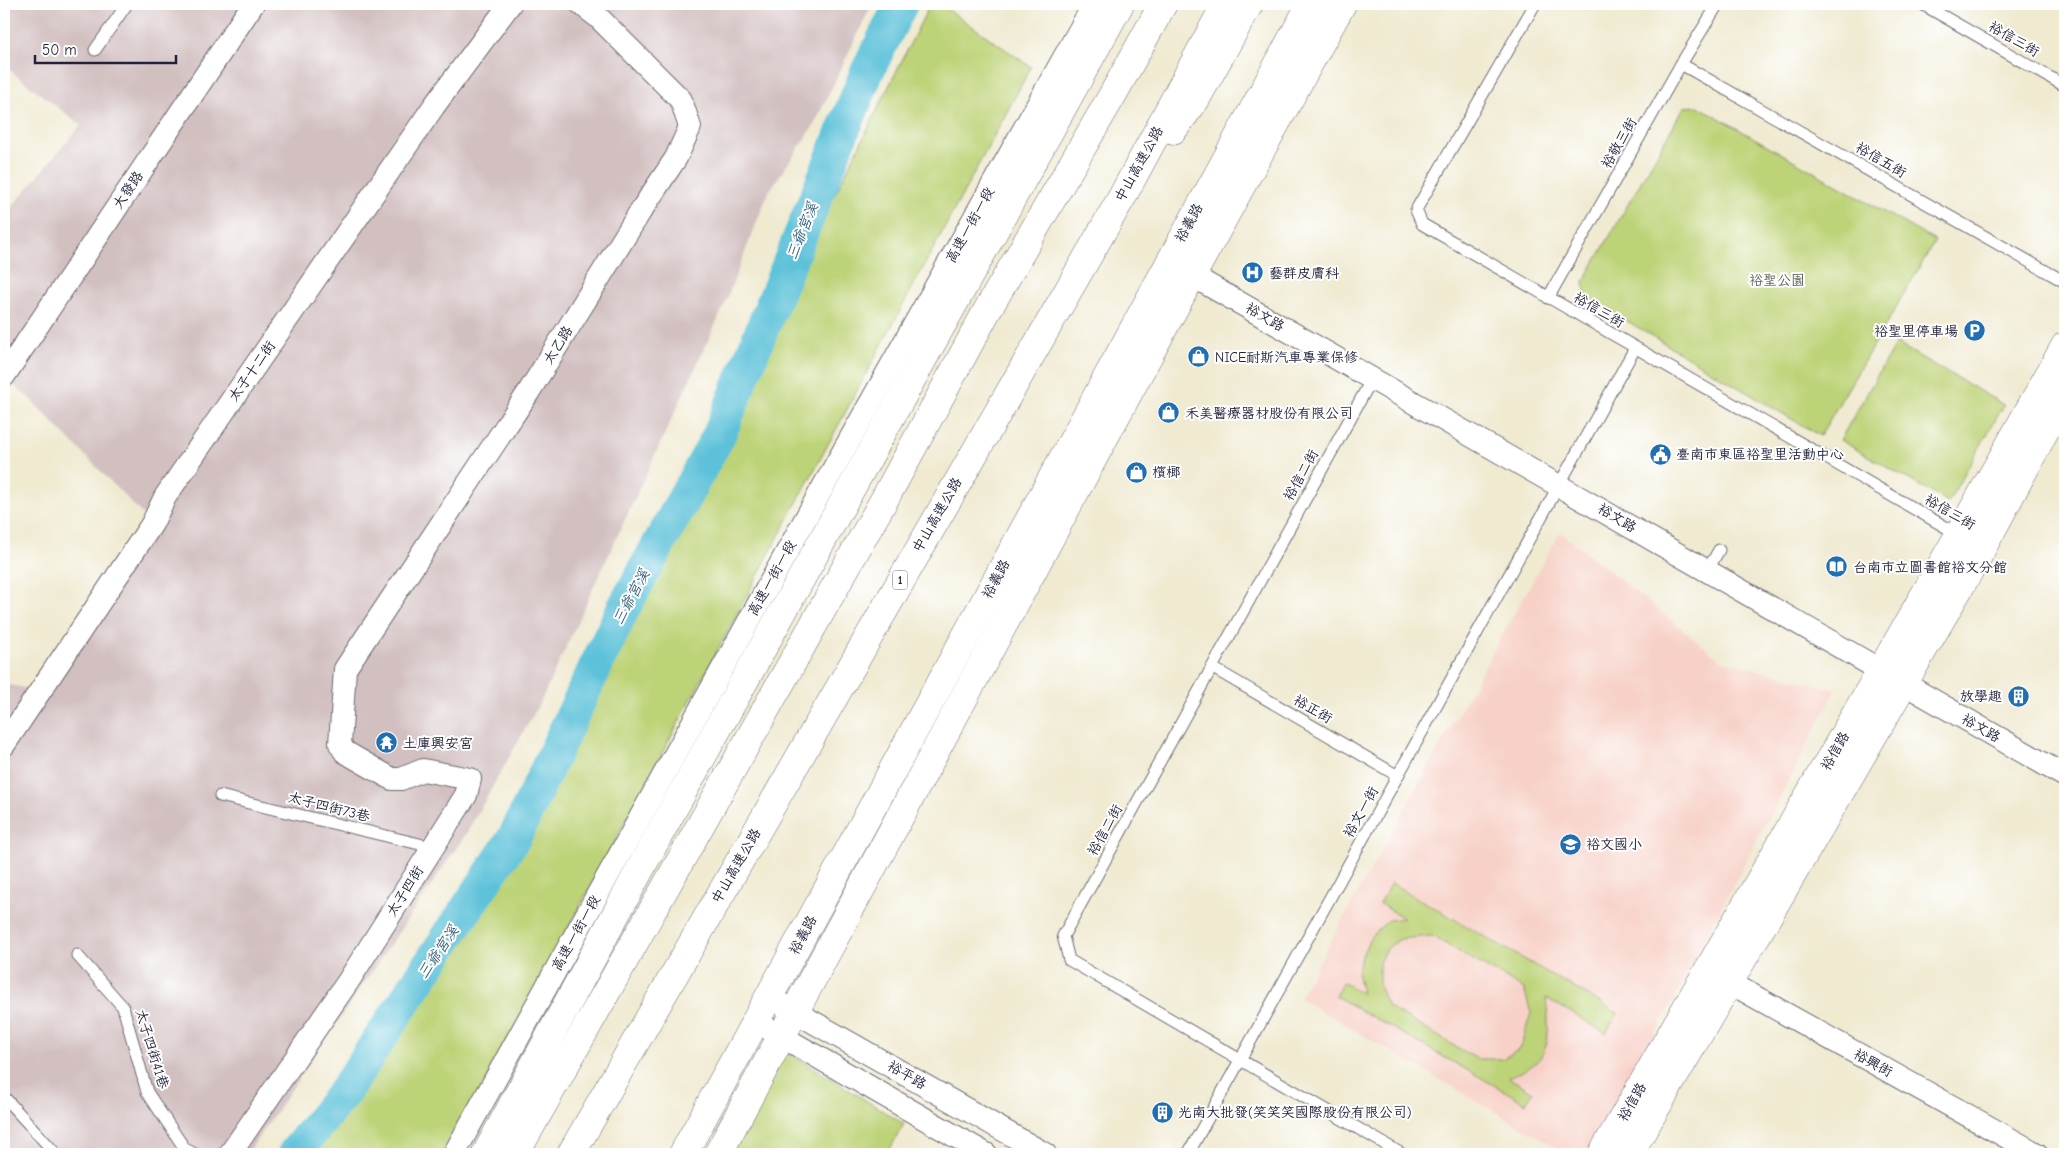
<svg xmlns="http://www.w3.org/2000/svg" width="2069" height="1158" viewBox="0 0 2069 1158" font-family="'Comic Neue','LXGW WenKai TC',sans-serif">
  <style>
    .built { fill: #f7d1c7 }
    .industrial { fill: #d2bfc0 }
    .green { fill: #bdd377; stroke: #707a59; fill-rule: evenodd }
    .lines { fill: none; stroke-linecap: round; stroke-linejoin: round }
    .river { stroke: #5bc1d9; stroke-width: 34 }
    .service-casing { stroke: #6a6870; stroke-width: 13 }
    .minor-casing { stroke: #6a6870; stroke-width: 24 }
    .tertiary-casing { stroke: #6a6870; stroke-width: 29 }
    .motorway-casing { stroke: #6a6870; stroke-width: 29 }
    .service { stroke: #fff; stroke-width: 11 }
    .minor { stroke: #fff; stroke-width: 22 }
    .tertiary { stroke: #fff; stroke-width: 28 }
    .motorway { stroke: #fff; stroke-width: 28 }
    .labels { text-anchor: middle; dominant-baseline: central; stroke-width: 4; stroke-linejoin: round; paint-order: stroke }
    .shield { fill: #fff; stroke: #646476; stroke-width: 1 }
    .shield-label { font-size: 12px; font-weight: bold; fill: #22223b }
    .street-label { font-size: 14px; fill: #22223b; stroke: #fff }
    .poi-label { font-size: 14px; fill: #22223b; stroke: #fff; text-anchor: start }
    .park-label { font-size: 14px; fill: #586050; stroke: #fff }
    .water-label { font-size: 15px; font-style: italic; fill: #39627a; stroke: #fff }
  </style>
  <rect width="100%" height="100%" fill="#fff"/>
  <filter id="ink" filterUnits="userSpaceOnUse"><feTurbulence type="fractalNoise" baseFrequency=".02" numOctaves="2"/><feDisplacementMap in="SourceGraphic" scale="10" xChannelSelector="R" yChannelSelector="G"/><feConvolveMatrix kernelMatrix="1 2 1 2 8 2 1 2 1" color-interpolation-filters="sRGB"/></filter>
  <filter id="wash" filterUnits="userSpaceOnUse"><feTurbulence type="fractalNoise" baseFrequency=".0096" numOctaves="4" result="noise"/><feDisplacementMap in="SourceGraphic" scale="20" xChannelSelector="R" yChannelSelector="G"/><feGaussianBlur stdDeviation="1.12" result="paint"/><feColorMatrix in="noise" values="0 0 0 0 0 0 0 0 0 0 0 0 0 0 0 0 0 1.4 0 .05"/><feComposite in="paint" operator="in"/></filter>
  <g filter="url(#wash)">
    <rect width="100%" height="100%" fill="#f0ead1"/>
    <polygon class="built" points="1560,532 1721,660 1836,690 1592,1154 1568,1154 1299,998"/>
    <polygon class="industrial" points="4,4 872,4 813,127 768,193 724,306 541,701 466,834 247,1154 4,1154 4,684 48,692 152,524 29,398 4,378 4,216 81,125 4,66"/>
    <g class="green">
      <polygon points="930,4 940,4 1031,67 454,1140 445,1154 302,1154 518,842 768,329"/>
      <polygon points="1698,106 1935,241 1820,436 1585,296 1584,281 1684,107"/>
      <polygon points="1896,343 2004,405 1948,502 1840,440"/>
      <path d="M1391,883L1618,1013L1606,1033L1546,998C1548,1022 1554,1052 1530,1067C1524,1072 1515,1074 1508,1077L1533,1092L1526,1103L1335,996L1342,982L1362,993L1357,972L1363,953L1371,936L1389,920L1404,918L1380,904ZM1432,936L1524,989L1531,1013L1520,1049L1503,1059H1477L1388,1007L1379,986V962L1386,949L1400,939Z"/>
      <polygon points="781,1048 904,1124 887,1154 725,1154"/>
    </g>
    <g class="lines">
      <polyline class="river" points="294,1154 344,1092 514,838 623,609 719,435 867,72 901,4"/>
    </g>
  </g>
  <g filter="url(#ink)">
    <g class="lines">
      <defs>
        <g id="service">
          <polyline points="1535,4 1416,210 1422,224 1961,536"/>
          <polyline points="1922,4 2065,86"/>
          <polyline points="95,50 127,4"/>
          <polyline points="1681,64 2065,282"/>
          <polyline points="1548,298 1681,64 1718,4"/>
          <polyline points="1372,379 1063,936 1069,960 1402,1154"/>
          <polyline points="1707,571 1719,550"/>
          <polyline points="1213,668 1398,776"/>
          <polyline points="220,796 432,847"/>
          <polyline points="77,955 123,1007 147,1092 185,1149 195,1154"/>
          <polyline points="4,1097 56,1154"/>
          <path d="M1188,1154C1336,885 1486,617 1635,348"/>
        </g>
        <g id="minor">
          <polyline points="1177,267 2065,776"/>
          <polyline points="4,376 253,4"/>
          <polyline points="4,745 152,524 165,497 434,106 510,4"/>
          <polyline points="1716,975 2037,1154"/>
          <polyline points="769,997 1045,1154"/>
          <polyline points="755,1021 986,1154"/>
          <polyline points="230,1154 349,980 466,795 470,779 423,770 401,779 392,779 345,752 340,744 345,669 528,393 640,212 676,158 690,127 681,100 598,17 581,4"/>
          <polyline points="454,1154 803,523 1094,4"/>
        </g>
        <g id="tertiary">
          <polyline points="683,1154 1311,4"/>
          <polyline points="718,1154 1192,275 1342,4"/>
          <polyline points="1602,1154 1959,535 2065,346"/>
          <polyline points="1629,1154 1978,556 2065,393"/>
        </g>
        <g id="motorway">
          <polyline points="1173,130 1196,99 1249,4"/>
          <polyline points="486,1154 656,840 1120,4"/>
          <polyline points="515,1154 884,500 988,309 1112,96 1163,4"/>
          <polyline points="571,1154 1122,197 1226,4"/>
        </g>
      </defs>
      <use href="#service" class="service-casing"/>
      <use href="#minor" class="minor-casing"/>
      <use href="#tertiary" class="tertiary-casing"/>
      <use href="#motorway" class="motorway-casing"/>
      <use href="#service" class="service"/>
      <use href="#minor" class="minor"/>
      <use href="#tertiary" class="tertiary"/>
      <use href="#motorway" class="motorway"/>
    </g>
  </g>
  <defs>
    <symbol id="hospital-disc" viewBox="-11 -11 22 22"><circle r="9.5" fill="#1f6fb2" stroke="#fff"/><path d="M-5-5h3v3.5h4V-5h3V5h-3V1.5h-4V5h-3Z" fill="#fff"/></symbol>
    <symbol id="parking-disc" viewBox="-11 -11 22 22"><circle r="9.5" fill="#1f6fb2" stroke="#fff"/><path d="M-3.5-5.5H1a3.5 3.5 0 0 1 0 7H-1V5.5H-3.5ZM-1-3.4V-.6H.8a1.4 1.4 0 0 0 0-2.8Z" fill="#fff"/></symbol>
    <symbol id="shop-disc" viewBox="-11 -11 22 22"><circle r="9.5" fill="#1f6fb2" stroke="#fff"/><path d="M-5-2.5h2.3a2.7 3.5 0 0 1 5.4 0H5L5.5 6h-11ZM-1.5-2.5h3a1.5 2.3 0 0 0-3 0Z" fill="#fff"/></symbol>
    <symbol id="civic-disc" viewBox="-11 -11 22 22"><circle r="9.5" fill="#1f6fb2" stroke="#fff"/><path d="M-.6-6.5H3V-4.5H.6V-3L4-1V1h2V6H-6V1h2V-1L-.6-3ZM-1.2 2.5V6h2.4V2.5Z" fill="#fff"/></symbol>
    <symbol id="library-disc" viewBox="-11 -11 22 22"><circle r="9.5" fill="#1f6fb2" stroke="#fff"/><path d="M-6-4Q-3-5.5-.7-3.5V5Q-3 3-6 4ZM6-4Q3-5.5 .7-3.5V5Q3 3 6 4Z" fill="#fff"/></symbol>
    <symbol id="building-disc" viewBox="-11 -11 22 22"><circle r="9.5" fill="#1f6fb2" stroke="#fff"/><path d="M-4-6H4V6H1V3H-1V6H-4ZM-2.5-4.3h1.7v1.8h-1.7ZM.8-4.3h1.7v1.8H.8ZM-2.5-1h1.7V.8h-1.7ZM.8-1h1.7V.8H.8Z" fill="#fff"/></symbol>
    <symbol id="temple-disc" viewBox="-11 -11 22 22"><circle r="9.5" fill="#1f6fb2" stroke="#fff"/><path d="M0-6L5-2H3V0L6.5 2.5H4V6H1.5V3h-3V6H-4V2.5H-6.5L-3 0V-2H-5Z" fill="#fff"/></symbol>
    <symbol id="school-disc" viewBox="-11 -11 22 22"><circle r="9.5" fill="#1f6fb2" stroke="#fff"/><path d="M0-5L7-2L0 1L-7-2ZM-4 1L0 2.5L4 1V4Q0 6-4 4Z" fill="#fff"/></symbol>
  </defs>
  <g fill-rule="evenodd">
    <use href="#hospital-disc" x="1240" y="260" width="25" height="25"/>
    <use href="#parking-disc" x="1962" y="318" width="25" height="25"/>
    <use href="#shop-disc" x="1186" y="344" width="25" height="25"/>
    <use href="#shop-disc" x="1156" y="400" width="25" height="25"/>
    <use href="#civic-disc" x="1648" y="442" width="25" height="25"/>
    <use href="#shop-disc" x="1124" y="460" width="25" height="25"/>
    <use href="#library-disc" x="1824" y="554" width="25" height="25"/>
    <use href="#building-disc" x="2006" y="684" width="25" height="25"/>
    <use href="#temple-disc" x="374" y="730" width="25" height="25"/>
    <use href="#school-disc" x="1558" y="832" width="25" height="25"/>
    <use href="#building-disc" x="1150" y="1100" width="25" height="25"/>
  </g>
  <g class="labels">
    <rect class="shield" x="892.5" y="570.5" width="15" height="19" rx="4"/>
    <g class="shield-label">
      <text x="900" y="580">1</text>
    </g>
    <g class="street-label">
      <text transform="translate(2014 39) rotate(30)">裕信三街</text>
      <text transform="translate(1619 143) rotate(-60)">裕敬三街</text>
      <text transform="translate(1881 160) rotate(30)">裕信五街</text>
      <text transform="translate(1139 164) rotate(-61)">中山高速公路</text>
      <text transform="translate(128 190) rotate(-56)">大發路</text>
      <text transform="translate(1189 223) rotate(-61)">裕義路</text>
      <text transform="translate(970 225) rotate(-61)">高速一街一段</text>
      <text transform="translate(1599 310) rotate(30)">裕信三街</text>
      <text transform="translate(1265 317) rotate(30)">裕文路</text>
      <text transform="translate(558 345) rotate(-58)">太乙路</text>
      <text transform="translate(252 371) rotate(-55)">太子十二街</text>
      <text transform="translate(1301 475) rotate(-61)">裕信二街</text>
      <text transform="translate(1950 512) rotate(30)">裕信三街</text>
      <text transform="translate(937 515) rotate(-60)">中山高速公路</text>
      <text transform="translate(1617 518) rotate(31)">裕文路</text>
      <text transform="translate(772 578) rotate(-61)">高速一街一段</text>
      <text transform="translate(996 579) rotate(-62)">裕義路</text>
      <text transform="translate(1313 709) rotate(30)">裕正街</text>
      <text transform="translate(1981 728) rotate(30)">裕文路</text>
      <text transform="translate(1835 751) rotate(-60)">裕信路</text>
      <text transform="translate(329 807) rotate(14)">太子四街73巷</text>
      <text transform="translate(1361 812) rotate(-61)">裕文一街</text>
      <text transform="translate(1105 830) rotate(-61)">裕信二街</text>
      <text transform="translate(736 866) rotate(-60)">中山高速公路</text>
      <text transform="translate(405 891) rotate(-58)">太子四街</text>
      <text transform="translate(576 933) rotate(-61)">高速一街一段</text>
      <text transform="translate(803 935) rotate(-62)">裕義路</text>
      <text transform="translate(152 1049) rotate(73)">太子四街41巷</text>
      <text transform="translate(1873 1063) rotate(29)">裕興街</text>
      <text transform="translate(907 1075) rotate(30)">裕平路</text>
      <text transform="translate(1632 1102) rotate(-60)">裕信路</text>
    </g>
    <g class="poi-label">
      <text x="1269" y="273">藝群皮膚科</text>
      <text x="1958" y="331" text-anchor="end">裕聖里停車場</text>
      <text x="1215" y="357">NICE耐斯汽車專業保修</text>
      <text x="1185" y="413">禾美醫療器材股份有限公司</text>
      <text x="1676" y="454">臺南市東區裕聖里活動中心</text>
      <text x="1152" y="472">檳榔</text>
      <text x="1853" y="567">台南市立圖書館裕文分館</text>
      <text x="2002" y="696" text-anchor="end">放學趣</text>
      <text x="403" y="743">土庫興安宮</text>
      <text x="1586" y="844">裕文國小</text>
      <text x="1178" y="1112">光南大批發(笑笑笑國際股份有限公司)</text>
    </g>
    <g class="park-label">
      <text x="1777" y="280">裕聖公園</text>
    </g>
    <g class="water-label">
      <text transform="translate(802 231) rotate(-68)">三爺宮溪</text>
      <text transform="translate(631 597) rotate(-62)">三爺宮溪</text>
      <text transform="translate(438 952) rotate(-56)">三爺宮溪</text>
    </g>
  </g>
  <rect width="2069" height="1158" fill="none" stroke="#fff" stroke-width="20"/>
  <path d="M35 55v8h141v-8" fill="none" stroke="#22223b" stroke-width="2.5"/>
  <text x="42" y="55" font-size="15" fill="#22223b" stroke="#ffffff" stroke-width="4" paint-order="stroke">50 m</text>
</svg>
